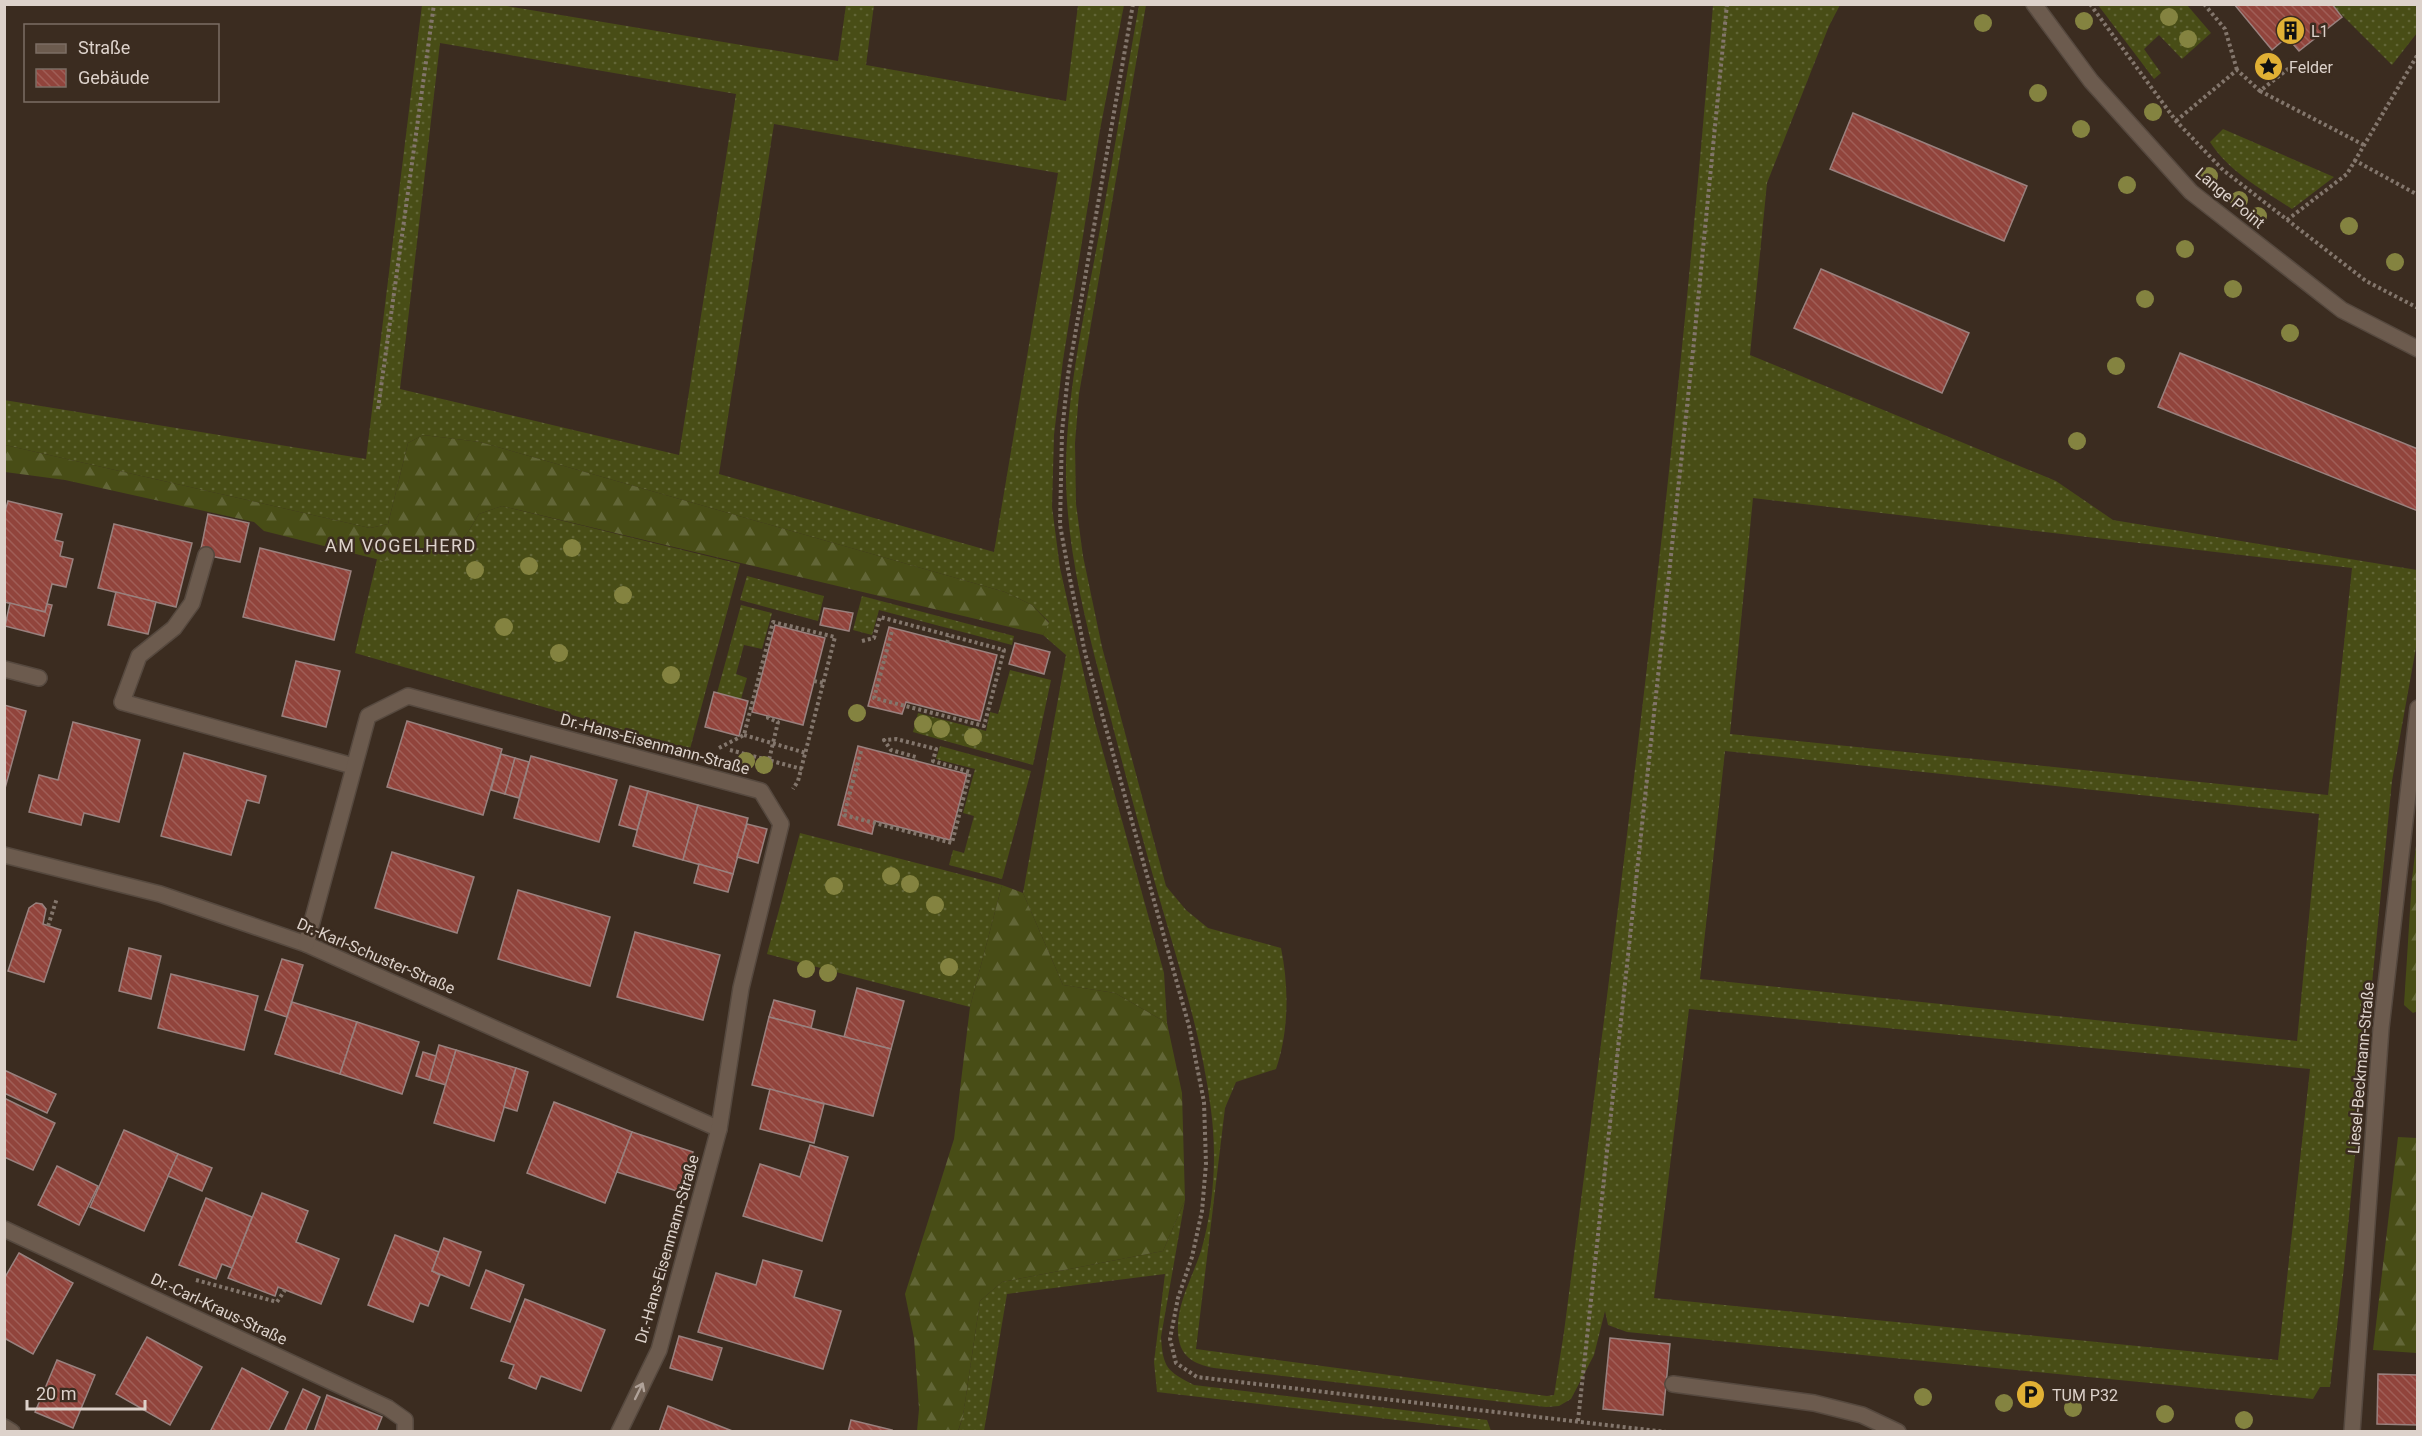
<svg xmlns="http://www.w3.org/2000/svg" width="2422" height="1436" viewBox="0 0 2422 1436" font-family="Roboto,sans-serif">
  <style>
    .grass { fill: url(#grass-dots); fill-rule: evenodd }
    .forest { fill: url(#forest-firs) }
    .building { fill: url(#building-back-hatch); stroke: #99817e; stroke-width: 1.5 }
    .lines { fill: none; stroke-linecap: round; stroke-linejoin: round }
    .minor-casing { stroke: #56493f; stroke-width: 18 }
    .path { stroke: #83766c; stroke-width: 4; stroke-dasharray: 3 3; stroke-linecap: butt }
    .minor { stroke: #6c5b4e; stroke-width: 15 }
    .tree { fill: #848340 }
    .oneway { stroke: #b0a299 }
    .labels { text-anchor: middle; dominant-baseline: central; stroke-width: 5; stroke-linejoin: round; paint-order: stroke }
    .poi-label { font-size: 16px; fill: #ddd2cb; stroke: #3b2c20; text-anchor: start }
    .street-label { font-size: 16px; fill: #ddd2cb; stroke: #3b2c20 }
    .neighbourhood-label { font-size: 18px; letter-spacing: 1.5px; fill: #ddd2cb; stroke: #3b2c20 }
  </style>
  <defs>
    <pattern id="grass-dots" width="8" height="8" patternUnits="userSpaceOnUse" patternTransform="scale(1.5)"><rect width="8" height="8" fill="#484d16"/><path d="M2 2h.1M6 6h.1" fill="none" stroke="#626637" stroke-width="1.8" stroke-linecap="round"/></pattern>
    <pattern id="forest-firs" width="22" height="20" patternUnits="userSpaceOnUse" patternTransform="scale(1.5)"><rect width="22" height="20" fill="#484d16"/><path d="M5 1l3.5 6h-7zM16 11l3.5 6h-7z" fill="#626637"/></pattern>
    <pattern id="building-back-hatch" width="6" height="6" patternUnits="userSpaceOnUse" patternTransform="scale(1.5)"><rect width="6" height="6" fill="#91443c"/><path d="M-1 5l2 2M0 0l6 6M5-1l2 2" fill="none" stroke="#a05e57"/></pattern>
  </defs>
  <rect width="100%" height="100%" fill="#3b2c20"/>
  <g class="grass">
    <path d="M422,5H501L838,61L846,5H874L866,65L1066,101L1078,5H1124L1100,130L1063,360L1054,435L1052,507L1060,568L1094,719L1164,973L1167,1023L1115,993L1063,985L1023,893L1066,655L1043,635L1049,622L1032,605L1005,592L480,442L423,435L408,443L388,524L370,528L5,445L4,400L366,459ZM440,43L736,94L679,455L400,389ZM774,124L1058,173L994,552L719,474Z"/>
    <path d="M1840,5L1829,26L1767,183L1750,355L2056,481L2113,520L2417,570V642L2392,781L2344,1267L2330,1387H2320L2313,1399L1627,1332L1608,1325L1605,1311L1594,1355L1571,1399L1559,1406L1546,1407L1214,1368C1193,1364 1179,1356 1178,1332C1176,1305 1193,1276 1201,1251C1214,1206 1217,1156 1211,1110C1202,1037 1179,967 1159,897C1138,824 1119,750 1100,677C1083,612 1068,549 1066,482C1065,406 1081,330 1095,256C1111,173 1124,88 1139,5H1146L1079,394L1075,443L1076,504L1083,556L1102,647L1166,886L1186,910L1208,928L1281,948C1289,987 1289,1031 1276,1069L1236,1082L1225,1108L1196,1349L1547,1396L1554,1395L1564,1332C1621,891 1678,449 1713,5ZM1753,498L2352,568L2328,795L1730,734ZM1725,751L2319,814L2297,1041L1700,979ZM1689,1009L2310,1069L2278,1360L1654,1298Z"/>
    <polygon points="2098,5 2187,5 2211,33 2182,59 2159,35 2144,49 2161,73 2154,79"/>
    <polygon points="2332,5 2417,5 2417,33 2392,65"/>
    <path d="M2223,129L2334,177L2292,209C2263,190 2229,172 2210,142Z"/>
    <polygon points="502,506 740,564 690,749 355,653 377,559 384,561 463,540 479,514"/>
    <polygon points="747,576 824,596 818,621 740,600"/>
    <polygon points="862,596 1014,636 1012,645 879,610 872,635 853,630"/>
    <polygon points="741,605 772,613 762,649 744,645 736,674 747,678 741,699 717,693"/>
    <polygon points="1010,670 1051,680 1033,765 913,732 918,713 986,731 990,712 998,714"/>
    <polygon points="940,746 1031,771 1002,879 949,865 953,850 964,853 974,816 963,813 975,769 936,759"/>
    <polygon points="800,833 1002,885 970,1007 767,954"/>
    <path d="M1185,1200L1161,1337C1163,1368 1167,1371 1194,1385L1487,1420L1491,1431L1157,1392L1154,1362L1165,1274L1007,1294L984,1431L958,1432L963,1416L980,1301L1002,1282L1163,1251Z"/>
  </g>
  <g class="forest">
    <polygon points="423,435 480,442 1005,592 1032,605 1049,623 1043,635 502,506 479,514 463,540 446,552 384,561 264,531 254,522 65,480 5,472 5,445 370,528 388,524 408,443"/>
    <polygon points="2417,838 2418,1011 2413,1013 2404,1005 2412,879"/>
    <polygon points="1002,885 1023,893 1063,985 1115,993 1167,1023 1182,1093 1185,1200 1163,1251 1002,1282 980,1301 963,1416 958,1431 917,1431 919,1409 914,1338 905,1294 954,1139 970,1007"/>
    <polygon points="2398,1137 2417,1138 2417,1353 2373,1350"/>
  </g>
  <g class="building">
    <polygon points="2234,4 2332,4 2342,17 2299,51 2287,37 2272,50"/>
    <polygon points="1853,113 2027,186 2004,241 1830,169"/>
    <polygon points="1821,269 1969,333 1942,393 1794,328"/>
    <polygon points="2180,353 2418,449 2418,511 2158,407"/>
    <polygon points="8,501 62,514 55,540 63,542 60,556 73,559 66,587 52,584 45,612 4,602 4,515"/>
    <polygon points="208,514 249,523 240,562 200,554"/>
    <polygon points="114,524 192,543 176,607 98,588"/>
    <polygon points="260,548 351,571 334,640 243,617"/>
    <polygon points="116,592 156,602 148,634 108,625"/>
    <polygon points="10,603 45,612 47,604 52,605 44,636 5,626"/>
    <polygon points="824,608 853,613 849,631 820,625"/>
    <polygon points="775,625 825,638 803,725 752,712"/>
    <polygon points="889,627 997,655 980,721 906,702 902,714 868,706"/>
    <polygon points="1015,643 1050,652 1044,674 1009,664"/>
    <polygon points="296,661 340,671 326,727 282,716"/>
    <polygon points="714,692 748,701 739,736 705,727"/>
    <polygon points="4,705 26,711 4,792"/>
    <polygon points="407,721 502,749 483,815 387,787"/>
    <polygon points="73,722 140,740 119,822 84,813 81,825 29,812 39,775 58,780"/>
    <polygon points="858,746 967,774 950,840 875,821 872,834 838,825"/>
    <polygon points="184,753 266,776 259,803 247,800 231,855 161,836"/>
    <polygon points="501,754 515,758 505,794 491,790"/>
    <polygon points="531,756 617,780 599,842 514,818"/>
    <polygon points="515,758 529,762 519,798 505,794"/>
    <polygon points="630,786 648,791 637,830 619,825"/>
    <polygon points="648,791 698,805 683,860 633,846"/>
    <polygon points="698,805 748,818 733,874 683,860"/>
    <polygon points="747,824 767,829 758,863 737,857"/>
    <polygon points="392,852 474,877 457,933 375,908"/>
    <polygon points="699,864 733,874 728,892 694,883"/>
    <polygon points="518,890 610,917 590,986 498,959"/>
    <polygon points="36,903 42,904 46,909 43,924 61,930 44,982 8,971 29,908"/>
    <polygon points="635,932 720,955 703,1020 617,997"/>
    <polygon points="129,948 161,956 151,999 119,991"/>
    <polygon points="282,959 303,965 287,1017 265,1010"/>
    <polygon points="171,974 258,996 244,1050 158,1028"/>
    <polygon points="857,988 904,1001 891,1049 844,1037"/>
    <polygon points="774,1000 815,1011 811,1028 769,1017"/>
    <polygon points="292,1002 357,1022 340,1074 275,1054"/>
    <polygon points="769,1017 891,1049 873,1116 752,1085"/>
    <polygon points="357,1022 419,1042 402,1094 340,1074"/>
    <polygon points="439,1045 456,1050 446,1085 429,1080"/>
    <polygon points="456,1050 516,1068 494,1141 434,1123"/>
    <polygon points="423,1052 436,1056 429,1080 416,1076"/>
    <polygon points="516,1068 528,1072 517,1111 504,1107"/>
    <polygon points="4,1070 56,1094 47,1113 4,1093"/>
    <polygon points="770,1089 824,1104 814,1143 760,1129"/>
    <polygon points="4,1098 55,1123 33,1170 4,1157"/>
    <polygon points="554,1102 632,1132 605,1203 527,1173"/>
    <polygon points="124,1130 178,1154 144,1231 90,1207"/>
    <polygon points="632,1132 693,1152 680,1192 617,1172"/>
    <polygon points="810,1145 848,1157 822,1241 743,1216 760,1164 800,1177"/>
    <polygon points="178,1154 212,1168 202,1191 168,1176"/>
    <polygon points="57,1166 98,1186 79,1225 38,1205"/>
    <polygon points="262,1193 308,1211 296,1242 339,1259 321,1304 278,1287 275,1296 228,1278"/>
    <polygon points="206,1198 252,1217 232,1268 222,1264 216,1279 179,1265"/>
    <polygon points="395,1235 439,1252 432,1271 440,1275 428,1306 420,1303 413,1322 368,1305"/>
    <polygon points="444,1238 481,1252 469,1286 432,1271"/>
    <polygon points="19,1253 73,1283 33,1354 4,1338 4,1279"/>
    <polygon points="763,1260 802,1271 794,1297 841,1311 823,1369 698,1332 716,1273 756,1285"/>
    <polygon points="486,1270 524,1285 510,1322 471,1308"/>
    <polygon points="525,1299 605,1330 581,1391 541,1376 536,1389 509,1378 514,1365 501,1361"/>
    <polygon points="679,1336 722,1348 712,1380 670,1368"/>
    <polygon points="147,1337 202,1367 170,1425 116,1394"/>
    <polygon points="1610,1338 1670,1344 1663,1415 1603,1409"/>
    <polygon points="57,1360 95,1375 73,1428 35,1412"/>
    <polygon points="242,1368 288,1392 268,1432 210,1432"/>
    <polygon points="2378,1374 2418,1375 2418,1425 2377,1424"/>
    <polygon points="303,1389 320,1397 305,1432 284,1432"/>
    <polygon points="327,1395 382,1417 376,1432 314,1432"/>
    <polygon points="668,1406 735,1432 659,1432"/>
    <polygon points="851,1420 892,1430 891,1432 848,1432"/>
  </g>
  <g class="lines">
    <defs>
      <g id="minor">
        <polyline points="2034,4 2091,81 2191,192 2342,310 2418,349"/>
        <polyline points="206,555 192,603 174,628 139,656 122,702 353,766"/>
        <polyline points="4,669 39,678"/>
        <polyline points="4,855 160,894 306,944 719,1129"/>
        <polyline points="306,944 368,716 408,696 761,791 781,824 741,988 719,1129 659,1350 619,1432"/>
        <polyline points="4,1229 388,1408 405,1420 405,1432"/>
        <polyline points="1673,1384 1814,1403 1862,1415 1898,1432"/>
        <polyline points="4,1427 12,1432"/>
        <polyline points="2352,1432 2381,1028 2418,708"/>
      </g>
    </defs>
    <use href="#minor" class="minor-casing"/>
    <g class="path">
      <polyline points="1133,4 1068,375 1062,432 1060,525 1068,569 1085,653 1189,1026 1204,1102 1206,1164 1202,1211 1192,1257 1178,1298 1170,1339 1176,1363 1197,1377 1666,1432"/>
      <polyline points="2090,4 2176,121 2223,170 2366,281 2418,308"/>
      <polyline points="2204,4 2225,29 2237,70"/>
      <polyline points="2260,91 2364,145"/>
      <polyline points="2176,121 2237,70 2260,91 2298,61"/>
      <polyline points="2354,160 2418,195"/>
      <polyline points="2287,220 2347,174 2418,54"/>
      <polyline points="378,409 434,4"/>
      <polyline points="862,641 874,638 880,617 1004,650 984,726 874,698 892,631"/>
      <polyline points="947,643 949,636"/>
      <polyline points="814,681 824,683"/>
      <polyline points="768,716 768,718 778,722 769,760"/>
      <polyline points="744,735 806,753"/>
      <polyline points="719,748 744,735 773,622 835,637 798,781 793,789"/>
      <polyline points="730,750 802,769"/>
      <polyline points="861,751 844,815 952,843 970,772 933,761 936,749 896,739 884,740 891,750 916,757 915,761"/>
      <polyline points="48,926 57,898"/>
      <polyline points="196,1280 277,1302 285,1290"/>
      <polyline points="1578,1421 1694,341 1727,4"/>
    </g>
    <use href="#minor" class="minor"/>
  </g>
  <g class="tree">
    <circle cx="2169" cy="17" r="9"/>
    <circle cx="2084" cy="21" r="9"/>
    <circle cx="1983" cy="23" r="9"/>
    <circle cx="2188" cy="39" r="9"/>
    <circle cx="2038" cy="93" r="9"/>
    <circle cx="2153" cy="112" r="9"/>
    <circle cx="2081" cy="129" r="9"/>
    <circle cx="2209" cy="176" r="9"/>
    <circle cx="2127" cy="185" r="9"/>
    <circle cx="2239" cy="200" r="9"/>
    <circle cx="2258" cy="216" r="9"/>
    <circle cx="2349" cy="226" r="9"/>
    <circle cx="2185" cy="249" r="9"/>
    <circle cx="2395" cy="262" r="9"/>
    <circle cx="2233" cy="289" r="9"/>
    <circle cx="2145" cy="299" r="9"/>
    <circle cx="2290" cy="333" r="9"/>
    <circle cx="2116" cy="366" r="9"/>
    <circle cx="2077" cy="441" r="9"/>
    <circle cx="572" cy="548" r="9"/>
    <circle cx="529" cy="566" r="9"/>
    <circle cx="475" cy="570" r="9"/>
    <circle cx="623" cy="595" r="9"/>
    <circle cx="504" cy="627" r="9"/>
    <circle cx="559" cy="653" r="9"/>
    <circle cx="671" cy="675" r="9"/>
    <circle cx="857" cy="713" r="9"/>
    <circle cx="923" cy="724" r="9"/>
    <circle cx="941" cy="729" r="9"/>
    <circle cx="973" cy="737" r="9"/>
    <circle cx="746" cy="761" r="9"/>
    <circle cx="764" cy="765" r="9"/>
    <circle cx="891" cy="876" r="9"/>
    <circle cx="910" cy="884" r="9"/>
    <circle cx="834" cy="886" r="9"/>
    <circle cx="935" cy="905" r="9"/>
    <circle cx="949" cy="967" r="9"/>
    <circle cx="806" cy="969" r="9"/>
    <circle cx="828" cy="973" r="9"/>
    <circle cx="1923" cy="1397" r="9"/>
    <circle cx="2004" cy="1403" r="9"/>
    <circle cx="2073" cy="1408" r="9"/>
    <circle cx="2165" cy="1414" r="9"/>
    <circle cx="2244" cy="1420" r="9"/>
  </g>
  <defs><path id="oneway-shaft" d="M-6 0H5M1.5-3L5.5 0L1.5 3" fill="none" stroke-width="1.6" stroke-linecap="round" stroke-linejoin="round" transform="scale(1.5)"/></defs>
  <use class="oneway" href="#oneway-shaft" transform="translate(639 1391) rotate(-64)"/>
  <defs>
    <symbol id="building-disc" viewBox="-11 -11 22 22"><circle r="9.5" fill="#e0b034" stroke="#3b2c20"/><path d="M-4-6H4V6H1V3H-1V6H-4ZM-2.5-4.3h1.7v1.8h-1.7ZM.8-4.3h1.7v1.8H.8ZM-2.5-1h1.7V.8h-1.7ZM.8-1h1.7V.8H.8Z" fill="#111"/></symbol>
    <symbol id="sight-disc" viewBox="-11 -11 22 22"><circle r="9.5" fill="#e0b034" stroke="#3b2c20"/><path d="M0-6L1.8-2.2L6-1.7L2.9 1.2L3.7 5.4L0 3.3L-3.7 5.4L-2.9 1.2L-6-1.7L-1.8-2.2Z" fill="#111"/></symbol>
    <symbol id="parking-disc" viewBox="-11 -11 22 22"><circle r="9.5" fill="#e0b034" stroke="#3b2c20"/><path d="M-3.5-5.5H1a3.5 3.5 0 0 1 0 7H-1V5.5H-3.5ZM-1-3.4V-.6H.8a1.4 1.4 0 0 0 0-2.8Z" fill="#111"/></symbol>
  </defs>
  <g fill-rule="evenodd">
    <use href="#building-disc" x="2274" y="14" width="33" height="33"/>
    <use href="#sight-disc" x="2252" y="50" width="33" height="33"/>
    <use href="#parking-disc" x="2014" y="1378" width="33" height="33"/>
  </g>
  <g class="labels">
    <g class="poi-label">
      <text x="2311" y="31">L1</text>
      <text x="2289" y="67">Felder</text>
      <text x="2052" y="1395">TUM P32</text>
    </g>
    <g class="street-label">
      <text transform="translate(2230 198) rotate(40)">Lange Point</text>
      <text transform="translate(655 744) rotate(15)">Dr.-Hans-Eisenmann-Straße</text>
      <text transform="translate(376 956) rotate(23)">Dr.-Karl-Schuster-Straße</text>
      <text transform="translate(2361 1068) rotate(-85)">Liesel-Beckmann-Straße</text>
      <text transform="translate(667 1249) rotate(-74)">Dr.-Hans-Eisenmann-Straße</text>
      <text transform="translate(219 1309) rotate(25)">Dr.-Carl-Kraus-Straße</text>
    </g>
    <g class="neighbourhood-label">
      <text x="401" y="545">AM VOGELHERD</text>
    </g>
  </g>
  <rect width="2422" height="1436" fill="none" stroke="#ddd2cb" stroke-width="12"/>
  <rect x="24" y="24" width="195" height="78" fill="#3b2c20" stroke="#7c6e64" stroke-width="1.5"/>
  <rect x="36" y="44" width="30" height="9" fill="#6c5b4e" stroke="#7c6e64" stroke-width="1.5"/>
  <text x="78" y="54" font-size="18" fill="#ddd2cb">Straße</text>
  <rect x="36" y="69" width="30" height="18" fill="url(#building-back-hatch)" stroke="#7c6e64" stroke-width="1.5"/>
  <text x="78" y="84" font-size="18" fill="#ddd2cb">Gebäude</text>
  <path d="M27 1400v9h118v-9" fill="none" stroke="#ddd2cb" stroke-width="3"/>
  <text x="36" y="1400" font-size="18" fill="#ddd2cb" stroke="#3b2c20" stroke-width="4.5" paint-order="stroke">20 m</text>
</svg>
